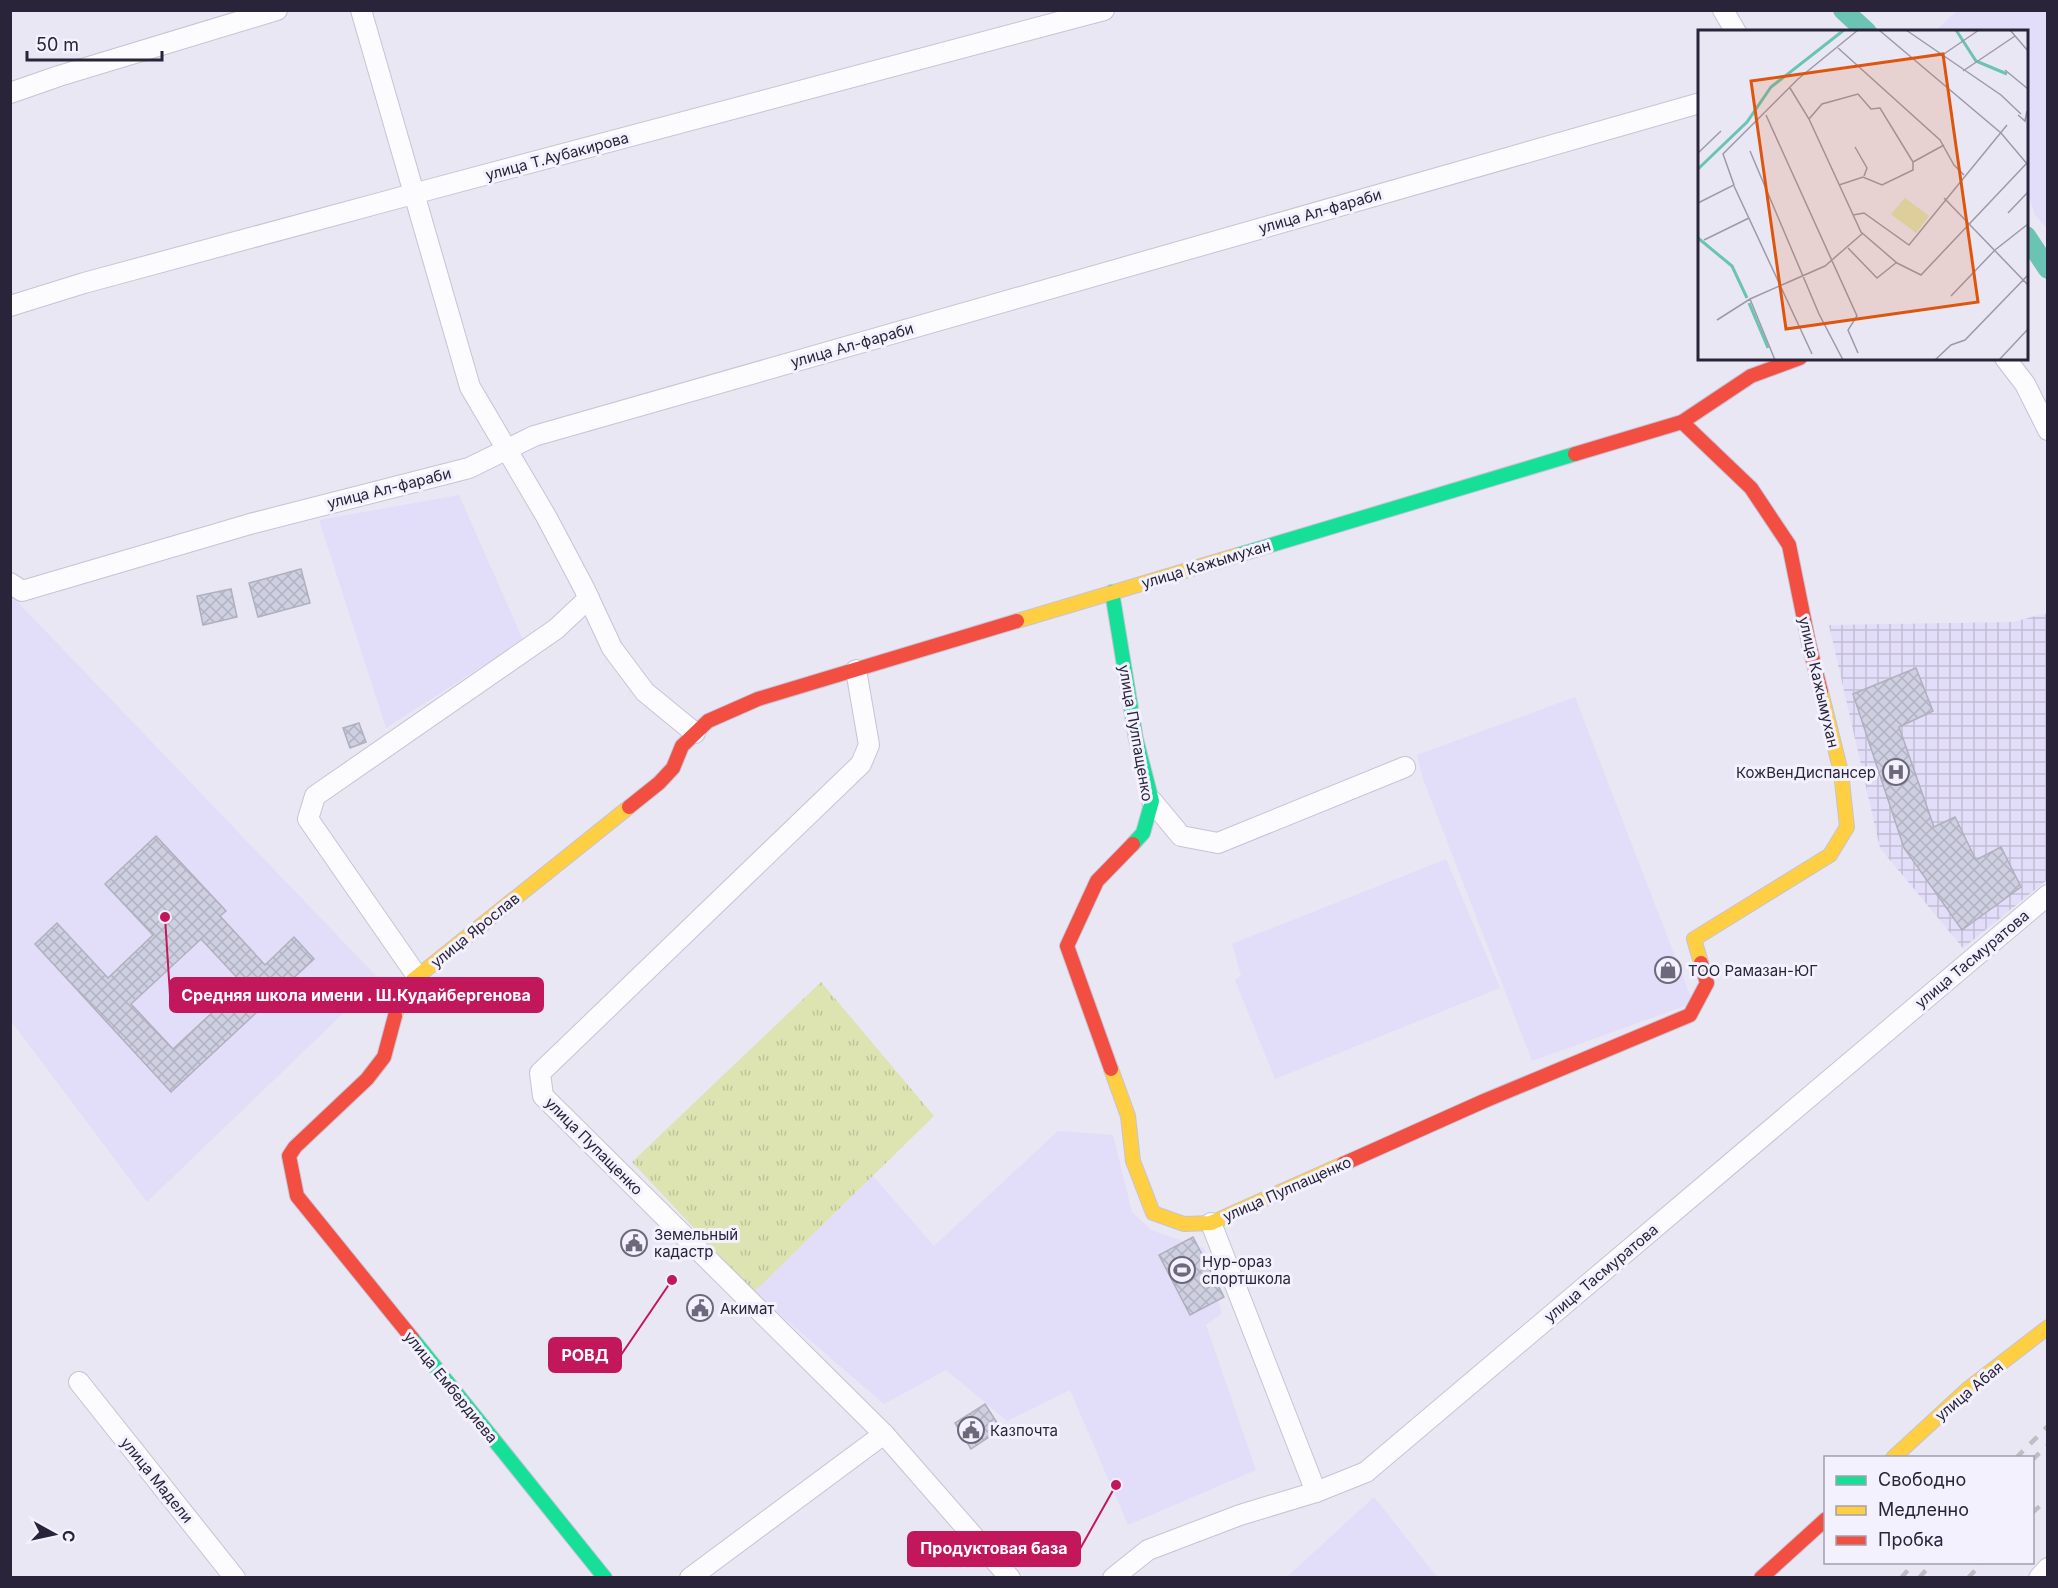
<svg xmlns="http://www.w3.org/2000/svg" width="2058" height="1588" viewBox="0 0 2058 1588" font-family="Inter,sans-serif">
  <style>
    .built { fill: #e2ddf8 }
    .industrial { fill: url(#industrial-grid) }
    .grass { fill: url(#grass-tufts) }
    .lines { fill: none; stroke-linecap: round; stroke-linejoin: round }
    .canal { stroke: #6ac3b3; stroke-width: 20 }
    .building { fill: url(#building-cross-hatch); stroke: #afb0bf; stroke-width: 1.5; fill-rule: evenodd }
    .street-casing { stroke: #c6c3d4; stroke-width: 22 }
    .fast-casing { stroke: #c6c3d4; stroke-width: 16 }
    .slow-casing { stroke: #c6c3d4; stroke-width: 16 }
    .jam-casing { stroke: #c6c3d4; stroke-width: 16 }
    .street { stroke: #fcfbfd; stroke-width: 20 }
    .fast { stroke: #16e098; stroke-width: 14 }
    .slow { stroke: #ffcf43; stroke-width: 14 }
    .jam { stroke: #f24e42; stroke-width: 14 }
    .rail { stroke: #c0bec3; stroke-width: 4.5; stroke-dasharray: 10 10; stroke-linecap: butt }
    .labels { text-anchor: middle; dominant-baseline: central; stroke-width: 6; stroke-linejoin: round; paint-order: stroke }
    .street-label { font-size: 15px; fill: #29243a; stroke: #f3f1fd }
    .poi-label { font-size: 15px; fill: #29243a; stroke: #f3f1fd; text-anchor: start }
    .inset-river { fill: none; stroke: #6ac3b3; stroke-width: 3 }
    .inset-road { fill: none; stroke: #9d99aa; stroke-width: 1.5 }
    .view { fill: #de560e; fill-opacity: 0.15; stroke: #de560e; stroke-width: 3 }
    .inset-edge { fill: none; stroke: #29243a; stroke-width: 3 }
    .leader { fill: none; stroke: #c2185b; stroke-width: 2 }
    .callout-dot { fill: #c2185b; stroke: #f3f1fd; stroke-width: 2 }
    .callout { fill: #c2185b; stroke: #c2185b; stroke-width: 2 }
    .callout-label { font-size: 16px; text-anchor: middle; font-weight: bold; fill: #fff }
  </style>
  <defs>
    <pattern id="industrial-grid" width="8" height="8" patternUnits="userSpaceOnUse" patternTransform="scale(1.5)"><rect width="8" height="8" fill="#e2ddf8"/><path d="M0 4h8M4 0v8" fill="none" stroke="#c2bed5"/></pattern>
    <pattern id="grass-tufts" width="24" height="20" patternUnits="userSpaceOnUse" patternTransform="scale(1.5)"><rect width="24" height="20" fill="#dee3b2"/><path d="M3 7l-1-3M5 7V3M7 7l1-3M15 17l-1-3M17 17v-4M19 17l1-3" fill="none" stroke="#bec39a"/></pattern>
    <pattern id="building-cross-hatch" width="8" height="8" patternUnits="userSpaceOnUse" patternTransform="scale(1.5)"><rect width="8" height="8" fill="#cecfe0"/><path d="M0 0l8 8M0 8l8-8" fill="none" stroke="#b1b2c1"/></pattern>
  </defs>
  <rect width="100%" height="100%" fill="#eae7f4"/>
  <g class="built">
    <polygon points="1958,10 2047,11 2047,229 2035,215 2027,191 2026,32 1935,31"/>
    <polygon points="459,495 523,640 386,728 319,520"/>
    <polygon points="11,595 379,979 147,1202 11,1021"/>
    <polygon points="1575,697 1693,1003 1532,1061 1423,779 1417,755"/>
    <polygon points="1446,859 1500,988 1275,1079 1235,980 1241,976 1232,944"/>
    <polygon points="1058,1131 1113,1135 1132,1212 1151,1230 1204,1248 1222,1314 1206,1325 1256,1470 1128,1525 1070,1390 1007,1421 946,1370 884,1404 754,1292 873,1176 934,1246"/>
    <polygon points="1374,1497 1437,1577 1287,1577"/>
  </g>
  <polygon class="industrial" points="2047,613 2047,880 1963,948 1880,848 1829,625 2013,622"/>
  <polygon class="grass" points="821,982 934,1116 754,1292 632,1162"/>
  <g class="lines">
    <g class="canal">
      <polyline points="1843,10 1867,32"/>
      <polyline points="2026,236 2048,269"/>
    </g>
  </g>
  <g class="building">
    <polygon points="301,569 310,603 258,617 249,583"/>
    <polygon points="231,589 237,617 203,625 197,596"/>
    <polygon points="1916,668 1933,711 1899,727 1934,827 1955,817 1976,860 2001,847 2021,887 1962,930 1904,848 1853,694"/>
    <polygon points="359,723 366,742 350,748 343,728"/>
    <path d="M156,836L226,911L220,916L265,965L294,937L314,959L171,1092L35,944L57,923L108,978L153,935L105,884ZM201,939L243,984L173,1049L131,1004Z"/>
    <polygon points="1193,1237 1224,1297 1190,1315 1159,1255"/>
    <polygon points="985,1404 1001,1429 971,1449 955,1423"/>
  </g>
  <g class="lines">
    <defs>
      <g id="street">
        <polyline points="361,10 470,387 547,518 584,588 612,648 645,692 695,733"/>
        <polyline points="1723,10 1736,32"/>
        <polyline points="10,93 59,76 277,10"/>
        <polyline points="10,306 84,283 413,194 1104,10"/>
        <polyline points="2005,358 2025,384 2048,430"/>
        <polyline points="10,583 22,591 250,524 469,468 534,436 1700,103"/>
        <polyline points="856,670 869,745 861,764 540,1073 543,1096 884,1434 1010,1578"/>
        <polyline points="1152,801 1181,836 1218,843 1405,767"/>
        <polyline points="417,976 308,819 315,796 556,629 589,598"/>
        <polyline points="1211,1223 1316,1492"/>
        <polyline points="79,1382 235,1578"/>
        <polyline points="690,1578 884,1434"/>
        <polyline points="1113,1578 1148,1550 1240,1515 1316,1492 1366,1472 2048,895"/>
        <polyline points="2039,1578 2048,1568"/>
      </g>
      <g id="fast">
        <polyline points="1238,555 1575,454"/>
        <polyline points="1112,592 1136,739 1152,801 1143,833 1133,844"/>
        <polyline points="412,1338 605,1578"/>
      </g>
      <g id="slow">
        <polyline points="1017,621 1238,555"/>
        <polyline points="1701,963 1694,939 1830,855 1847,827 1841,772 1821,692"/>
        <polyline points="395,1016 399,1002 413,980 629,807"/>
        <polyline points="1111,1069 1128,1116 1133,1161 1153,1213 1184,1224 1211,1223 1343,1164"/>
        <polyline points="1893,1458 1969,1388 2048,1327"/>
      </g>
      <g id="jam">
        <polyline points="1682,422 1751,488 1789,545 1809,644 1821,692"/>
        <polyline points="1575,454 1682,422 1751,376 1800,358"/>
        <polyline points="629,807 659,783 673,768 682,746 708,721 758,699 1017,621"/>
        <polyline points="395,1016 384,1057 367,1079 295,1147 289,1156 297,1196 412,1338"/>
        <polyline points="1111,1069 1067,946 1097,881 1133,844"/>
        <polyline points="1343,1164 1484,1101 1690,1015 1707,983 1701,963"/>
        <polyline points="1761,1578 1826,1519"/>
      </g>
    </defs>
    <use href="#street" class="street-casing"/>
    <use href="#fast" class="fast-casing"/>
    <use href="#slow" class="slow-casing"/>
    <use href="#jam" class="jam-casing"/>
    <use href="#street" class="street"/>
    <use href="#fast" class="fast"/>
    <use href="#slow" class="slow"/>
    <use href="#jam" class="jam"/>
    <g class="rail">
      <polyline points="2016,1458 2048,1426"/>
      <polyline points="2032,1460 2048,1445"/>
      <polyline points="2032,1513 2048,1499"/>
      <polyline points="1901,1578 1915,1562"/>
      <polyline points="1919,1578 1933,1562"/>
      <polyline points="1968,1578 1983,1562"/>
    </g>
  </g>
  <defs>
    <symbol id="hospital-ring" viewBox="-11 -11 22 22"><circle r="9.5" fill="#f3f1fd" stroke="#6d687b" stroke-width="1.5"/><path d="M-5-5h3v3.5h4V-5h3V5h-3V1.5h-4V5h-3Z" fill="#6d687b"/></symbol>
    <symbol id="shop-ring" viewBox="-11 -11 22 22"><circle r="9.5" fill="#f3f1fd" stroke="#6d687b" stroke-width="1.5"/><path d="M-5-2.5h2.3a2.7 3.5 0 0 1 5.4 0H5L5.5 6h-11ZM-1.5-2.5h3a1.5 2.3 0 0 0-3 0Z" fill="#6d687b"/></symbol>
    <symbol id="civic-ring" viewBox="-11 -11 22 22"><circle r="9.5" fill="#f3f1fd" stroke="#6d687b" stroke-width="1.5"/><path d="M-.6-6.5H3V-4.5H.6V-3L4-1V1h2V6H-6V1h2V-1L-.6-3ZM-1.2 2.5V6h2.4V2.5Z" fill="#6d687b"/></symbol>
    <symbol id="stadium-ring" viewBox="-11 -11 22 22"><circle r="9.5" fill="#f3f1fd" stroke="#6d687b" stroke-width="1.5"/><path d="M0-5a6.5 5 0 1 0 0 10a6.5 5 0 1 0 0-10ZM-3.5-1.8h7v3.6h-7Z" fill="#6d687b"/></symbol>
  </defs>
  <g fill-rule="evenodd">
    <use href="#hospital-ring" x="1881" y="757" width="30" height="30"/>
    <use href="#shop-ring" x="1653" y="955" width="30" height="30"/>
    <use href="#civic-ring" x="619" y="1228" width="30" height="30"/>
    <use href="#stadium-ring" x="1167" y="1255" width="30" height="30"/>
    <use href="#civic-ring" x="685" y="1293" width="30" height="30"/>
    <use href="#civic-ring" x="956" y="1415" width="30" height="30"/>
  </g>
  <g class="labels">
    <g class="street-label">
      <text transform="translate(557 156) rotate(-15)">улица Т.Аубакирова</text>
      <text transform="translate(1320 211) rotate(-16)">улица Ал-фараби</text>
      <text transform="translate(852 345) rotate(-16)">улица Ал-фараби</text>
      <text transform="translate(389 488) rotate(-14)">улица Ал-фараби</text>
      <text transform="translate(1206 564) rotate(-17)">улица Кажымухан</text>
      <text transform="translate(1819 682) rotate(77)">улица Кажымухан</text>
      <text transform="translate(1136 733) rotate(80)">улица Пулпащенко</text>
      <text transform="translate(475 930) rotate(-39)">улица Ярослав</text>
      <text transform="translate(1972 959) rotate(-40)">улица Тасмуратова</text>
      <text transform="translate(594 1146) rotate(45)">улица Пупащенко</text>
      <text transform="translate(1287 1189) rotate(-24)">улица Пулпащенко</text>
      <text transform="translate(1601 1273) rotate(-40)">улица Тасмуратова</text>
      <text transform="translate(451 1387) rotate(51)">улица Ембердиева</text>
      <text transform="translate(1969 1391) rotate(-40)">улица Абая</text>
      <text transform="translate(157 1480) rotate(51)">улица Мадели</text>
    </g>
    <g class="poi-label">
      <text x="1876" y="772" text-anchor="end">КожВенДиспансер</text>
      <text x="1688" y="970">ТОО Рамазан-ЮГ</text>
      <text x="654" y="1234">Земельный<tspan x="654" dy="17">кадастр</tspan></text>
      <text x="1202" y="1261">Нур-ораз<tspan x="1202" dy="17">спортшкола</tspan></text>
      <text x="720" y="1308">Акимат</text>
      <text x="990" y="1430">Казпочта</text>
    </g>
  </g>
  <g transform="translate(1698 30)">
    <rect width="330" height="330" fill="#eae7f4"/>
    <path d="M207,168L231,186L218,203L193,184Z" fill="#dee3b2"/>
    <path class="inset-river" d="M258,0L278,31L309,44M0,139L49,92L73,57L146,0M0,208L34,236L49,268M51,273L70,318"/>
    <path class="inset-road" d="M181,0L303,103L330,135M208,0L303,65L323,84M312,0L330,21M140,18L242,110L256,135L266,145M243,26L281,0M307,40L330,59M265,41L317,6M92,58L111,89L163,202L199,233L223,245L328,134M68,85L159,286L150,300L160,323M320,85L327,91L329,81M111,89L124,74L160,64L173,79L182,78L215,132V140L184,155L165,147L141,155M157,117L169,138L166,146M52,121L121,284L145,330M0,123L23,101M215,132L246,115M36,156L114,324M246,168L330,255M0,173L36,155L25,124L100,49L160,0M310,183L330,162M155,185L166,183L211,215L309,95M6,210L51,188M150,218L179,248L199,232M253,266L297,220L330,194M19,290L52,269M77,330L52,269L127,236L165,203M237,330L253,315L267,310L330,245M301,330L330,299"/>
    <path class="view" d="M245,24L280,272L88,299L53,51Z"/>
    <rect width="330" height="330" class="inset-edge"/>
  </g>
  <path class="leader" d="M165 917L170 995M672 1280L621 1355M1116 1485L1080 1549"/>
  <g class="callout-dot">
    <circle cx="165" cy="917" r="6"/>
    <circle cx="672" cy="1280" r="6"/>
    <circle cx="1116" cy="1485" r="6"/>
  </g>
  <g class="callout">
    <rect x="170" y="978" width="373" height="34" rx="6"/>
    <rect x="549" y="1338" width="72" height="34" rx="6"/>
    <rect x="908" y="1532" width="172" height="34" rx="6"/>
  </g>
  <g class="callout-label">
    <text x="356" y="1001">Средняя школа имени . Ш.Кудайбергенова</text>
    <text x="585" y="1361">РОВД</text>
    <text x="994" y="1554">Продуктовая база</text>
  </g>
  <rect width="2058" height="1588" fill="none" stroke="#29243a" stroke-width="24"/>
  <rect x="1824" y="1456" width="210" height="108" fill="#f3f1fd" stroke="#a29faf" stroke-width="1.5"/>
  <rect x="1836" y="1476" width="30" height="9" fill="#16e098" stroke="#a29faf" stroke-width="1.5"/>
  <text x="1878" y="1486" font-size="18" fill="#29243a">Свободно</text>
  <rect x="1836" y="1506" width="30" height="9" fill="#ffcf43" stroke="#a29faf" stroke-width="1.5"/>
  <text x="1878" y="1516" font-size="18" fill="#29243a">Медленно</text>
  <rect x="1836" y="1536" width="30" height="9" fill="#f24e42" stroke="#a29faf" stroke-width="1.5"/>
  <text x="1878" y="1546" font-size="18" fill="#29243a">Пробка</text>
  <g transform="translate(54 1534) rotate(98)" stroke="#f3f1fd" stroke-width="4.5" paint-order="stroke">
  <path d="M0-4.5L10 22L0 15L-10 22Z" fill="#29243a"/>
  <text y="-9" font-size="16" font-weight="bold" text-anchor="middle" fill="#29243a">С</text>
  </g>
  <path d="M27 51v9h135v-9" fill="none" stroke="#29243a" stroke-width="3"/>
  <text x="36" y="51" font-size="18" fill="#29243a" stroke="#f3f1fd" stroke-width="4.5" paint-order="stroke">50 m</text>
</svg>
